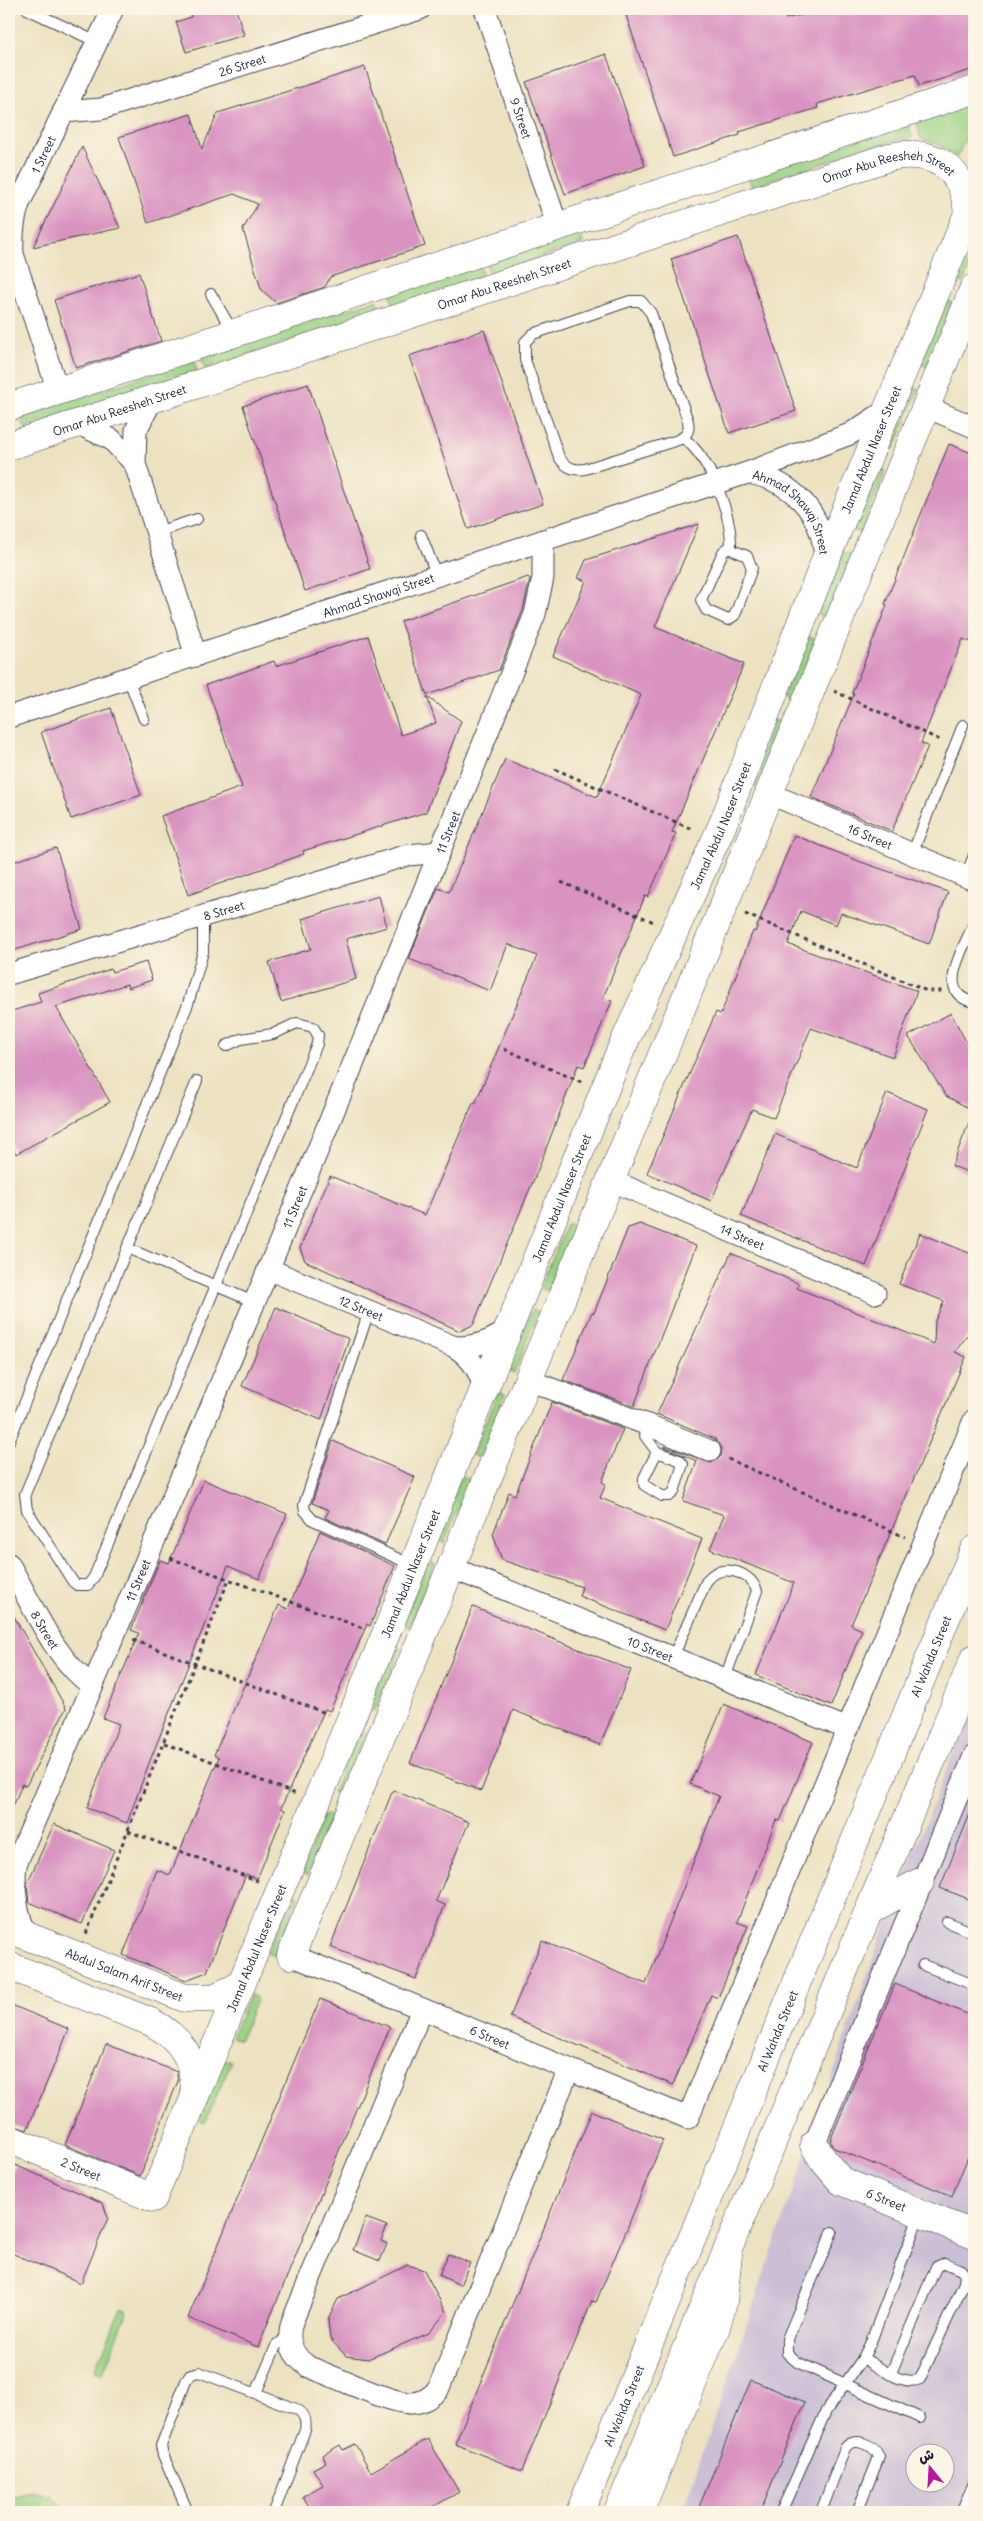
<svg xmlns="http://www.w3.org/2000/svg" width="983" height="2521" viewBox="0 0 983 2521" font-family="Delius,'Playpen Sans Arabic',sans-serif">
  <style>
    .industrial { fill: #cbbfd5; fill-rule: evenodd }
    .green { fill: #9ad184; stroke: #5e7a60 }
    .building { fill: #d993c1 }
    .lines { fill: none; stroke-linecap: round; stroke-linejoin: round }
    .lane-casing { stroke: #403f4f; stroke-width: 12 }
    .street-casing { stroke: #403f4f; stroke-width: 23 }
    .secondary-casing { stroke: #403f4f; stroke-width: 29 }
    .primary-casing { stroke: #403f4f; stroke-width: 29 }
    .highway-casing { stroke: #403f4f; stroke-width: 29 }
    .path { stroke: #403f4f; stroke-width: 3; stroke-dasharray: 4 4; stroke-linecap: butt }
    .lane { stroke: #fff; stroke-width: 10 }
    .street { stroke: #fff; stroke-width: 21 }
    .secondary { stroke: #fff; stroke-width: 28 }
    .primary { stroke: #fff; stroke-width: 28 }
    .highway { stroke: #fff; stroke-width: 28 }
    .labels { text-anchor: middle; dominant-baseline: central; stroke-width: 4; stroke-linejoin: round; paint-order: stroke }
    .street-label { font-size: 12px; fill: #22223b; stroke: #fcf5e5 }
  </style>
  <rect width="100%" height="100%" fill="#fcf5e5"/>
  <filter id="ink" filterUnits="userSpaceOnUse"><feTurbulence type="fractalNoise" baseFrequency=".02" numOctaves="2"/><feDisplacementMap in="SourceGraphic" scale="10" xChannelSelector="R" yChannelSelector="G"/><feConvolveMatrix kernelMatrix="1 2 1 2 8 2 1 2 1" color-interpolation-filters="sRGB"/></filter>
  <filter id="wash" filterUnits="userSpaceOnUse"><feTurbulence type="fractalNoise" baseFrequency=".0096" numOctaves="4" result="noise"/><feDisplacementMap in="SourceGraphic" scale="20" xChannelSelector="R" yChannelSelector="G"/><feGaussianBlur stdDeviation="1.12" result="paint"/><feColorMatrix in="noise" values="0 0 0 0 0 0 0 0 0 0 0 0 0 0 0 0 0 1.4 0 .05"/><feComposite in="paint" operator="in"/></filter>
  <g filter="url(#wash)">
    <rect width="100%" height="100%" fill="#ece2c1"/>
    <path class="industrial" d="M974,1700V2512H682L879,1941ZM916,2454H946V2484H916Z"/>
    <g class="green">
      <polygon points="974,101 974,119 957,158 940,145 920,138 917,120"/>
      <polygon points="909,123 912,138 887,142 752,187 748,176"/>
      <polygon points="581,232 583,243 490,274 486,263"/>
      <polygon points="974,233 974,255 963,283 955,279"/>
      <polygon points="479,265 483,276 394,306 390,295"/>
      <polygon points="376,300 380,311 205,369 201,358"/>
      <polygon points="946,301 954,303 928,367 920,364"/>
      <polygon points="194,360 197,371 25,428 21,417"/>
      <polygon points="911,385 919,389 894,449 887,446"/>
      <polygon points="878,467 886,471 860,533 852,530"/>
      <polygon points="843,552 851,555 825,618 817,614"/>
      <polygon points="808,636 816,639 791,701 783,697"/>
      <polygon points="774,720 782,722 756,787 750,784"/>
      <polygon points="567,1223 575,1226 548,1291 540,1288"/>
      <polygon points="532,1309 539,1312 514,1373 507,1369"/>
      <polygon points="498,1391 505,1394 479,1458 472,1455"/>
      <polygon points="462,1476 470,1480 444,1543 437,1540"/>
      <polygon points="428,1561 435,1564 409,1627 402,1624"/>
      <polygon points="393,1645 401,1649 375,1711 368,1708"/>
      <polygon points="359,1729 366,1733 340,1795 333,1792"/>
      <polygon points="324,1814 331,1817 308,1875 302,1872"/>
      <polygon points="293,1894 298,1896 274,1956 267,1952"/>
      <polygon points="250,1994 257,1998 240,2040 232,2037"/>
      <polygon points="223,2059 231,2062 205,2123 198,2120"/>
      <polygon points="121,2308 128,2311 102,2375 95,2371"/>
      <polygon points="32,2492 53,2497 69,2512 9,2512 9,2500 21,2494"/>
    </g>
    <g id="blocks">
      <g class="building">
        <polygon points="188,9 236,9 244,35 186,52 176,22 191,17"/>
        <polygon points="624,9 783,9 786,19 822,9 974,9 974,69 919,86 915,75 817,104 818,108 739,132 740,135 673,157"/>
        <polygon points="606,54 645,166 565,194 526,82"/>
        <polygon points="365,67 425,246 330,277 325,287 276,303 261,289 243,229 258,204 234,194 148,223 119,137 191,114 202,149 218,113"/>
        <polygon points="82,147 120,228 33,247"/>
        <polygon points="738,237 796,411 729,433 671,259"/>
        <polygon points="139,273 161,341 76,368 54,300"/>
        <polygon points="484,330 543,504 468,529 409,356"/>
        <polygon points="308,384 370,569 305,591 243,406"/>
        <polygon points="949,444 974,454 974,643 963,639 921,743 928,746 892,831 811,797 854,694 852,693 887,605 885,604"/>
        <polygon points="699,524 655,627 744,664 672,832 676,833 648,897 645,896 603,998 612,1001 584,1067 578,1065 539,1167 473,1325 460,1331 305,1261 300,1248 330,1176 425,1215 473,1103 475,1104 537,956 508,944 490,991 409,959 438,888 449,892 505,759 597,797 641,695 553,656 586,581 578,578 586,560"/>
        <polygon points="528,577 530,579 523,610 499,670 427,695 401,621"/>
        <polygon points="368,636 401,735 436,723 427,697 461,721 426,812 303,851 304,854 188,895 161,816 242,787 206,685 274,661 276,666"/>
        <polygon points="111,708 141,795 71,819 41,732"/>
        <polygon points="794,835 861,862 948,892 929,944 841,913 836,925 801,911 788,944 917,991 893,1057 811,1028 774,1118 752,1109 711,1201 647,1173 716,1012 721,1014 753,931 755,932"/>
        <polygon points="56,848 82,929 9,952 9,863"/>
        <polygon points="379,896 387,927 346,939 356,979 281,1002 269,962 311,949 302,919"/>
        <polygon points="146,962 152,980 128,988 127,984 56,1007 110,1102 16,1154 9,1141 9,1012 41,1002 38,993 111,969 112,972"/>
        <polygon points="951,1013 974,1057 974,1111 946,1096 908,1036"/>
        <polygon points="887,1093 928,1109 866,1266 741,1216 775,1134 857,1168"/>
        <polygon points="973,1112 974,1112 974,1174 952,1166"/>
        <polygon points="640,1224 696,1246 634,1406 563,1380 592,1312 594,1313 628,1228"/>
        <polygon points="920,1233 974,1255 974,1317 969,1333 955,1352 966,1357 851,1625 862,1630 831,1706 756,1675 794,1583 710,1549 724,1515 683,1501 697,1461 664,1447 665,1446 711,1463 721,1456 722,1449 715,1439 657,1414 731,1253 799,1284 797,1288 934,1344 935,1321 944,1301 899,1284"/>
        <polygon points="276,1307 349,1339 321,1420 242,1386"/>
        <polygon points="552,1402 623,1429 602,1482 606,1484 600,1498 702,1539 665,1630 579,1596 582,1587 502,1560 493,1534 509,1492 515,1495"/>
        <polygon points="333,1441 415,1477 385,1545 325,1518 329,1510 312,1503"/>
        <polygon points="204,1480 287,1514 259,1579 228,1566 149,1763 127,1823 87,1808 119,1724 103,1718 139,1633 131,1630 160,1560 169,1563"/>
        <polygon points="320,1531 395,1566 370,1626 367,1624 330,1711 325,1709 281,1808 285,1810 257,1879 246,1874 207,1972 186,1980 123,1955 157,1870 170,1875 219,1757 214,1755 279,1605 288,1609"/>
        <polygon points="473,1607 631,1670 600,1745 513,1710 481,1791 410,1763"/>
        <polygon points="9,1608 66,1708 26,1786 22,1784 10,1814"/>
        <polygon points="724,1704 813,1742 780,1821 776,1820 737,1922 748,1926 718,1998 711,1995 673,2085 510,2017 542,1941 646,1984 719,1796 690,1784"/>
        <polygon points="393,1790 469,1822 436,1901 445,1905 416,1979 330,1947"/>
        <polygon points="974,1804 974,1901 940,1888"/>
        <polygon points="54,1824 114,1850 82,1924 29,1902 27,1884"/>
        <polygon points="895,1984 974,2017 974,2142 952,2196 834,2148 830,2141"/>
        <polygon points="320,1999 390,2027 258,2347 188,2318"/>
        <polygon points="9,2004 69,2029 27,2130 9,2124"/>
        <polygon points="106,2044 177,2072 177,2075 178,2081 140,2176 65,2145"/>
        <polygon points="592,2111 663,2140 626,2231 596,2302 592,2301 522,2471 455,2444"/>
        <polygon points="15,2165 103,2203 108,2218 81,2283 9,2252 9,2181"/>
        <polygon points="366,2218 387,2226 381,2241 387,2244 380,2261 353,2250"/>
        <polygon points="448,2254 470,2263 460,2285 439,2275"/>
        <polygon points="408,2265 424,2270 446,2312 429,2333 368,2359 346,2356 330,2339 328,2320 338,2299"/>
        <polygon points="751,2380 805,2402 760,2512 697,2512"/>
        <polygon points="428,2439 459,2492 424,2512 312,2512 303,2496 323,2485 313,2469 326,2462 323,2455 340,2445 343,2450 355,2444 371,2472"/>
      </g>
    </g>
  </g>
  <g filter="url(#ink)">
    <use href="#blocks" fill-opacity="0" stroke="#403f4f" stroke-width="1"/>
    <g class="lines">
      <defs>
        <g id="lane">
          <polyline points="27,9 97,42"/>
          <polyline points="211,294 233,332"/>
          <path d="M630,301H641L651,313L688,421C690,430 687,436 678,440L585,469C573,471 565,467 559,457L525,360V342L533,334Z"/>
          <path d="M683,438C710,457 732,515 731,548"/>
          <polyline points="157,532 197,519"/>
          <polyline points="421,535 437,576"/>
          <polygon points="728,548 747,556 752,568 735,615 728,620 706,610 701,600 723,552"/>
          <polyline points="128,678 144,719"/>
          <polyline points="912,854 963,725"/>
          <polyline points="966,876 974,855"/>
          <path d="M974,923C965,946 933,994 974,1002"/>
          <polyline points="197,1081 25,1494 27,1510 73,1582 77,1585 88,1585 94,1577 317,1044 318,1035 313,1027 297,1023 273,1034 241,1039 226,1046"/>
          <polyline points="127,1248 254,1302"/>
          <polyline points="369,1311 304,1505 305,1511 313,1520 412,1565"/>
          <polyline points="648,1425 645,1436 657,1452"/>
          <polyline points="9,1441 188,1004 203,952 203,916"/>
          <polygon points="657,1452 679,1460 683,1464 674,1492 669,1496 662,1496 644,1485 644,1478"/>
          <path d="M673,1657L706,1582C718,1562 750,1570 757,1591L725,1678"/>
          <polyline points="947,1922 974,1933"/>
          <polyline points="923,1965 974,1985"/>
          <polyline points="832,2232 787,2339 787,2353 797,2362 920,2418"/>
          <path d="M863,2358C877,2366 904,2387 920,2379L964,2283L965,2275L961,2270L945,2263L936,2267L891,2373"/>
          <polyline points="256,2393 276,2346 282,2341 289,2339"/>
          <path d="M188,2512L163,2455L161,2446L186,2381L191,2374L199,2372L294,2408C304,2412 307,2420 305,2430L274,2512"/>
          <polyline points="781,2512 826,2411 863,2358 870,2344 920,2214"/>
          <path d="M821,2512L845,2448C854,2436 874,2444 879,2457L857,2512"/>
          <polyline points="961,2512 974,2483"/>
        </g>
        <g id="street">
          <path id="s1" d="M485,9L558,228"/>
          <path id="s2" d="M63,112L101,109L420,9"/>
          <path id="s3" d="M58,391L13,254C12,236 13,221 19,204L113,9"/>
          <polyline points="152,400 136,430 135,464 196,656"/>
          <polyline points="926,407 974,427"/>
          <polyline points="78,424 111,439 135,464"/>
          <path id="s4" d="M747,473C793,480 824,514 825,561"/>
          <path id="s5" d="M9,717L747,473L850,434L887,410"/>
          <path id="s6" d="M768,793L974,880"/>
          <path id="s7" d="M9,974L408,855L440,852"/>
          <path id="s8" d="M610,1180L875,1293"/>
          <path id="s9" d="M268,1269L455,1347C472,1358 480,1371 484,1391"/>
          <path d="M455,1347C477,1347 493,1341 510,1328"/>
          <polyline points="528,1380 648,1425 710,1451"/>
          <path id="s10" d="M9,1564C32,1603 54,1660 93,1686"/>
          <path id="s11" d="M452,1568L848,1729"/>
          <path d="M16,1864C13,1890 16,1912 27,1936"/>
          <path id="s12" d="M9,1874L16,1864C195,1450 368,1034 535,614L543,578V540"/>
          <path id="s13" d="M291,1955L688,2118L974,1420"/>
          <path d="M422,2009L292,2322C286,2341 292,2356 309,2367C331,2375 391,2404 411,2403C423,2403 430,2397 438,2390L569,2069"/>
          <polyline points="814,2145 974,1756"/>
        </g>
        <g id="secondary">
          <polyline points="9,407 974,90"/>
          <path id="s14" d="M9,446L889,157C934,148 965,168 968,215"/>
          <path id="s15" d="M9,1929L185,1998H213L240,1986"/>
          <polyline points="291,1955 712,934 974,288"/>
          <path d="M9,1966L151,2022C183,2039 195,2060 195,2096"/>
          <path id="s16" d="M9,2139L153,2198L385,1636L619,1054L722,826L825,561L974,199"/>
          <path id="s17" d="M814,2145L824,2161L841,2181L974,2235"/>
        </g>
        <polyline id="primary" points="639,2512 716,2327 723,2301 728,2255"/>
        <g id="highway">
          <polyline points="870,1910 920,1882"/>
          <path id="s18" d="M580,2512L974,1550"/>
          <polyline points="618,2512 974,1659"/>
        </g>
      </defs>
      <use href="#lane" class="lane-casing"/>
      <use href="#street" class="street-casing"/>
      <use href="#secondary" class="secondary-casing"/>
      <use href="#primary" class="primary-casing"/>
      <use href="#highway" class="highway-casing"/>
      <g class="path">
        <polyline points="834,691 942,741"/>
        <polyline points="555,769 694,830"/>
        <polyline points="561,882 654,922"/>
        <polyline points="745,914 927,991 943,991"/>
        <polyline points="504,1049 584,1083"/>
        <polyline points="728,1459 905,1537"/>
        <polyline points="170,1558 363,1628"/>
        <polyline points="133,1640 328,1714"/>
        <polyline points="164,1743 296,1794"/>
        <polyline points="128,1831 258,1881"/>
        <polyline points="86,1934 229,1579"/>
      </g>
      <use href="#lane" class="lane"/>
      <use href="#street" class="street"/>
      <use href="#secondary" class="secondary"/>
      <use href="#primary" class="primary"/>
      <use href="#highway" class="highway"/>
    </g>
  </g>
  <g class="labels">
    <g class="street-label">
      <text stroke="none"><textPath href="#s2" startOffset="186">26 Street</textPath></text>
      <text stroke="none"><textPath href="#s1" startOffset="115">9 Street</textPath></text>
      <text stroke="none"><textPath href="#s3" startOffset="250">1 Street</textPath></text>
      <text stroke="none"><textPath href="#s14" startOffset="926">Omar Abu Reesheh Street</textPath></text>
      <text stroke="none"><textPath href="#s14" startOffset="521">Omar Abu Reesheh Street</textPath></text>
      <text stroke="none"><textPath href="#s14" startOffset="116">Omar Abu Reesheh Street</textPath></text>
      <text stroke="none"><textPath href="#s16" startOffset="2046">Jamal Abdul Naser Street</textPath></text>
      <text stroke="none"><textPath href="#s4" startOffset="64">Ahmad Shawqi Street</textPath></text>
      <text stroke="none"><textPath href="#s5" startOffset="389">Ahmad Shawqi Street</textPath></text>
      <text stroke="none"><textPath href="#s16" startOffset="1641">Jamal Abdul Naser Street</textPath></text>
      <text stroke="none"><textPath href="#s12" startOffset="1131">11 Street</textPath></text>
      <text stroke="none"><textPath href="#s6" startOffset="111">16 Street</textPath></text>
      <text stroke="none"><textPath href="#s7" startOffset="224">8 Street</textPath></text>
      <text stroke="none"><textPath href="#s16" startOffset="1236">Jamal Abdul Naser Street</textPath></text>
      <text stroke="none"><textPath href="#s12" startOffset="726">11 Street</textPath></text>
      <text stroke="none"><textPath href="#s8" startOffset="144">14 Street</textPath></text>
      <text stroke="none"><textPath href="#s9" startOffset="101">12 Street</textPath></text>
      <text stroke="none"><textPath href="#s16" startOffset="831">Jamal Abdul Naser Street</textPath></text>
      <text stroke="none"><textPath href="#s12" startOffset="321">11 Street</textPath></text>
      <text stroke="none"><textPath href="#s10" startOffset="75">8 Street</textPath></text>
      <text stroke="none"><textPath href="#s11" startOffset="214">10 Street</textPath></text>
      <text stroke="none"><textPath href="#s18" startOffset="925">Al Wahda Street</textPath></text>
      <text stroke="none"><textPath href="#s16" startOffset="426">Jamal Abdul Naser Street</textPath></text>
      <text stroke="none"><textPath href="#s15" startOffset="124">Abdul Salam Arif Street</textPath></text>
      <text stroke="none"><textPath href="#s18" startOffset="520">Al Wahda Street</textPath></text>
      <text stroke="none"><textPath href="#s13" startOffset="215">6 Street</textPath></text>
      <text stroke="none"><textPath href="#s16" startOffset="78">2 Street</textPath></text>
      <text stroke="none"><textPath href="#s17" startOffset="94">6 Street</textPath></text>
      <text stroke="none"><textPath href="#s18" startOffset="115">Al Wahda Street</textPath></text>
    </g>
  </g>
  <rect width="983" height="2521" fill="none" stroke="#fcf5e5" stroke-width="30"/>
  <g transform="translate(930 2468) rotate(342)"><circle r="24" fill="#fcf5e5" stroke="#a5a1a1"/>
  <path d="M0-4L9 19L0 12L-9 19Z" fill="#b5179e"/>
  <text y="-8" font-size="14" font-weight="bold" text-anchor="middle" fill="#22223b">ش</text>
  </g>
</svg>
